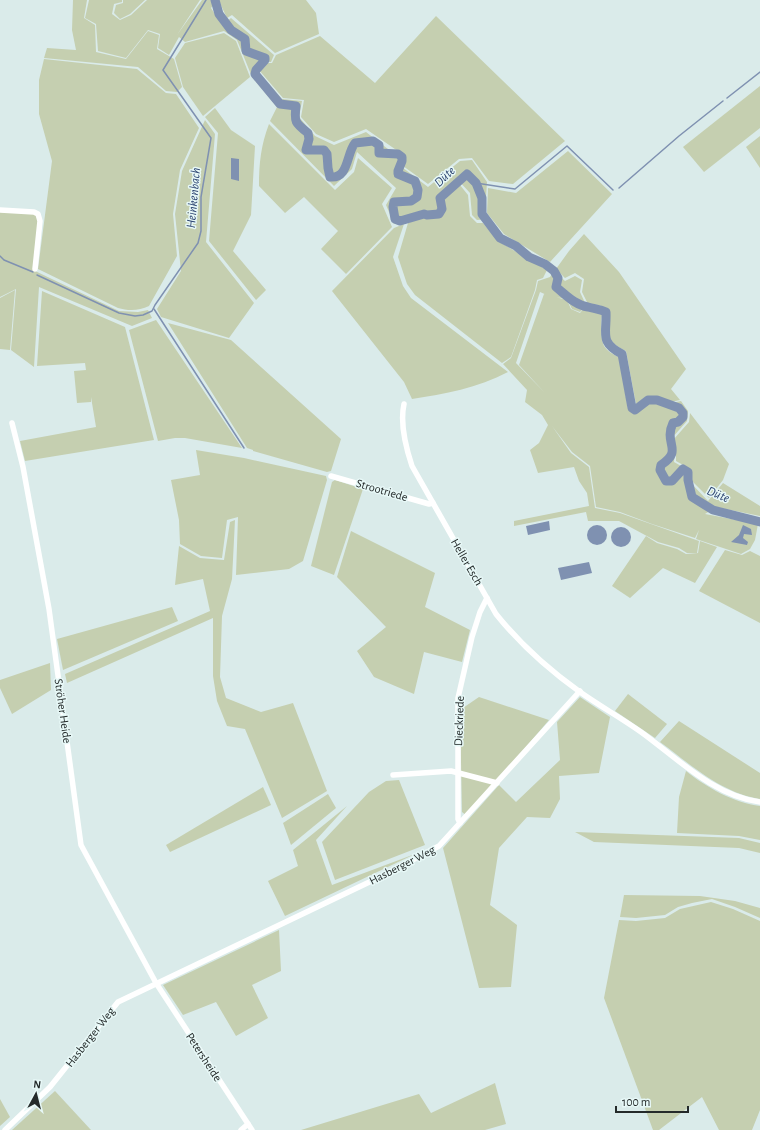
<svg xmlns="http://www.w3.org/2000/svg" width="760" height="1130" viewBox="0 0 760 1130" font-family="'Alegreya Sans',sans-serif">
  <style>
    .green { fill: #c5cfb0 }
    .water { fill: #7f91b1 }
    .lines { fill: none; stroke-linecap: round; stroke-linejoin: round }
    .stream { stroke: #7f91b1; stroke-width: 1.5 }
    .river { stroke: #7f91b1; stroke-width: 9 }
    .street { stroke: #fff; stroke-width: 5.5 }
    .labels { text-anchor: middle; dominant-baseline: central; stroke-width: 3; stroke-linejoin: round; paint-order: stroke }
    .street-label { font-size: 12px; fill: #242a2a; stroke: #e7f8f7 }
    .water-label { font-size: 13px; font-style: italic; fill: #2a426f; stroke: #e7f8f7 }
  </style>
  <rect width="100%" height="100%" fill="#daebea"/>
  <g class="green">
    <polygon points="73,0 87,0 84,18 95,25 96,52 126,59 148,31 159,35 157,49 174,59 182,87 177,92 166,91 138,67 44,58 47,48 76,50 72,30"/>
    <polygon points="89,0 122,0 122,2 114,4 112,14 120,20 131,15 147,0 200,0 177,35 202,0 217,0 211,8 222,25 231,18 274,55 271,62 261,61 255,68 282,99 302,101 299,117 315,136 334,145 366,132 397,156 400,160 398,164 428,187 460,161 472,160 487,182 485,214 489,219 477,220 472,215 470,193 458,180 438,197 440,208 437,212 429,213 424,210 401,218 394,224 386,205 396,188 357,152 352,169 334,186 270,121 277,107 252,77 237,40 224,31 185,42 179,37 169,55 158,48 160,34 148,30 126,58 98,51 96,24 85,18"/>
    <polygon points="123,0 145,0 130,14 120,19 114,13 116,5 123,3"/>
    <polygon points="219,0 306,0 316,13 319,34 275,53 232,15 227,18 219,1"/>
    <polygon points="436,16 565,141 513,184 489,181 472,158 459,159 428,184 403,166 405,161 405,156 366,129 334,142 316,134 301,117 304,100 283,98 259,70 266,63 272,63 276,55 320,36 375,83"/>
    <polygon points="224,33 236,41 250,77 203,116 183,87 175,58 185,43"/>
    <path d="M44,59L137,69L166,93L176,94L199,128L180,170L173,214L177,256L149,306C139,311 128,311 118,308L38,269L52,161L39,114V80Z"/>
    <polygon points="760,86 760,128 704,172 683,147"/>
    <polygon points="215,108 231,130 255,146 251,215 233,251 266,290 256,300 209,241 218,133 205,117"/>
    <polygon points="205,120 215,134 206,242 254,303 229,338 161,317 157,309 181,271 175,214 182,171"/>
    <path d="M269,124L335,190L354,172L358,158L392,188L382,204L392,227L346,274L321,249L338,231L304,197L285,213L259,186C259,163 261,145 269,124Z"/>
    <polygon points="760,136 760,168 746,147"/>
    <polygon points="568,151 612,194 550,262 504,234 487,213 488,188 516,193"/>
    <polygon points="460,185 468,195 470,216 477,223 483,223 498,241 547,270 543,278 537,280 535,290 511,357 502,363 415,295 407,284 398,257 408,223 423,217 427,218 441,217 445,210 443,199"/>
    <polygon points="0,212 34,213 37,216 38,221 33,270 119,311 138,312 148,310 152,318 132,326 39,287 34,367 11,350 16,289 0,297"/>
    <path d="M404,224L393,257L403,286L411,298L508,372C478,388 444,394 412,399L404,382L332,291L394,228Z"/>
    <path d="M584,234L619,272L686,369L671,389L680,400L671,402L658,396H647L636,404L626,351C602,339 610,333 610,310L599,305L588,304L582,292L584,279L575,273L565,278L556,269L569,251Z"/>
    <path d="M554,271L565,281L575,276L582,280L580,292L586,305L580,312L572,309L567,299L549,296L540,292L516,363L545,393L558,420L545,393L519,365L544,294L567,300L571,309L580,313L583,309L597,310L602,314C601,323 600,338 604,346C607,351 614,355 619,357L628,409L637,413C652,401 651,400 670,408L671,403L681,401L688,411L687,421L672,438L675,449L674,462L690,471L689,481L708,501L723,483L760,506V516L716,507L705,514L758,524L755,540L750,549L741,554L696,539L699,530L695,538L652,524L620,512L596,507L590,466L572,452L552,426L571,453L589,467L595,508L620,513L699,541L697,553H687L679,548L658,542L619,521H588L586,512L514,526V521L589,506L587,493L579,481L574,467L538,473L530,450L539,443L548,425L542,415L525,402L527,390L503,364L511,358L536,290L538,281L550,277Z"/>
    <polygon points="15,290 10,350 0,349 0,298"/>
    <polygon points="42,291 125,327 154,440 25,461 20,441 96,427 91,397 91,402 77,403 74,371 86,370 85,363 37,366"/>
    <polygon points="156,320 242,448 185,438 175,438 158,441 129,330"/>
    <polygon points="168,323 231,340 341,439 331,471 327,472 253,451 253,450 247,448"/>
    <polygon points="690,413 729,464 723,480 709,498 691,480 692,470 676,461 676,449 674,439 689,422"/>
    <polygon points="196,450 244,458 326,476 327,480 303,561 289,569 236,575 238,517 227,520 222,558 201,556 180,544 179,520 171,480 200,475"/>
    <polygon points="335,480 363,489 334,575 311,566 332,482"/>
    <polygon points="235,520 232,579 222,616 220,677 226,698 261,712 293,703 327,791 282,818 245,729 227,726 217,701 213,676 213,618 67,683 65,674 210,611 203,579 175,585 179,546 200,558 224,560 230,522"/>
    <polygon points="351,531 435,573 425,607 470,630 462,662 424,652 414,694 374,677 357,651 386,627 337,577"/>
    <polygon points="646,536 657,543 677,549 686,554 698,553 700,541 717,547 695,583 663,568 630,598 612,586"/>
    <polygon points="725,550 742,555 750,551 760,556 760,623 699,591"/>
    <polygon points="172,607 178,621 63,670 57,639"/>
    <polygon points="50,663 51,690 12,714 0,688 0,680"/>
    <polygon points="628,694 667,724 655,738 615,711"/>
    <polygon points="479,697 549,720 467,816 462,812 460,710"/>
    <polygon points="580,697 610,717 599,773 559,776 560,799 550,818 527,817 499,848 490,905 517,925 511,987 479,988 443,848 499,785 516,802 560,760 557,722"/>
    <path d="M679,721L760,773V799C721,793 690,764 660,742Z"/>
    <path d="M686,771C706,787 734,803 760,806V840L739,836L677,833L679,797Z"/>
    <polygon points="399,780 425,845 335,880 322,842 369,792 386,781"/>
    <polygon points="263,787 271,805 170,852 166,845"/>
    <polygon points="328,794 336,808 291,845 283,823"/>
    <polygon points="347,806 316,840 332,885 415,854 285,916 268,881 298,866 293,850"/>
    <polygon points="575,832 739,838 760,843 760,853 739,848 594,842"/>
    <polygon points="624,895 700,896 735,901 760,908 760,918 735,907 712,899 692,903 678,907 665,915 636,918 620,917"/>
    <polygon points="711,902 733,909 760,921 760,1110 752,1130 719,1130 702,1097 659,1130 653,1130 604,998 619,920 636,921 665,918 680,909"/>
    <polygon points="279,930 281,971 252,985 268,1018 236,1036 216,1002 183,1015 163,985"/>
    <polygon points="495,1083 506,1124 485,1130 301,1130 419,1094 431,1113"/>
    <polygon points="55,1091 91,1130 12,1130"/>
    <polygon points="0,1099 10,1117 0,1126"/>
  </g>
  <g class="water">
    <polygon points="231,158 239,159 239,181 231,179"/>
    <polygon points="549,521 550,530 528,535 526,526"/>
    <circle cx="597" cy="535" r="10"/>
    <polygon points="743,525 751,529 752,535 744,534 743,538 748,542 747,545 731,542 739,535"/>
    <circle cx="621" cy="537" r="10"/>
    <polygon points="589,562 592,573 561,580 558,568"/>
  </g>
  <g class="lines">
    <g class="stream">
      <polyline points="727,98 760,72"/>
      <polyline points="476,183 515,189 567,146 613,190"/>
      <polyline points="619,188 679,136 723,101"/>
      <polyline points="0,256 4,260 33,272"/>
      <polyline points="37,275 119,313 135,316 143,315 152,311 155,305 198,243 201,231 201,197 211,138 163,70 206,0"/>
      <polyline points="154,309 244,448"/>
    </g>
    <path class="river" d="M215,0L219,14L231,30L245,39L246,51L265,58V60L256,70L255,74L280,104L296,106C294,122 295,123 308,133L309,139L306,150H324L327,154L328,168L330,177C349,179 346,154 355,143L373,141L379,145V153L398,154L402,157V161L398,171V174L415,181L418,190L417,197L411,201L394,202L393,207L395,219L400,221L424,214L427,215L439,214L442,209L440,198L467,174L476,183L482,198V214L500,238L516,246L529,257L545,264L554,271L558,278L556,287C566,295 575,305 588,307C595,309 600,309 606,312C607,334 599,342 622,354L632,408L635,410L648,400H657L679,408L683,413V417L678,422L673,423C663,444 684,450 661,465L660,470L666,481H672L683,469L688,472V480L692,497L713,510L760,522"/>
    <g class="street">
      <polyline points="0,210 34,212 38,214 40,221 35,269"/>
      <path d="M404,404C400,422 406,448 412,466L496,614C520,644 549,670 580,692C600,706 621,718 641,732C677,758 714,796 760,802"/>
      <polyline points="12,423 23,467 49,609 81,845 156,983 252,1130"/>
      <polyline points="331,476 429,504 433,503"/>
      <polyline points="393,775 451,771 497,783"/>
      <polyline points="460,823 458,819 458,698 472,637 480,612 487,598"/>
      <polyline points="5,1130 50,1087 118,1002 382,876 439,846 580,691"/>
      <polyline points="241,1130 248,1124"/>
    </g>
  </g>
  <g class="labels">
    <g class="street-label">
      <text transform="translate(382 490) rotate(16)">Strootriede</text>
      <text transform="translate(467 562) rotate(60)">Heller Esch</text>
      <text transform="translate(63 711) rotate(82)">Ströher Heide</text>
      <text transform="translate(459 721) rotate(-88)">Dieckriede</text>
      <text transform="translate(402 865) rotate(-27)">Hasberger Weg</text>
      <text transform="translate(90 1037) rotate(-52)">Hasberger Weg</text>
      <text transform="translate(204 1057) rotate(57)">Petersheide</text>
    </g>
    <g class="water-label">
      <text transform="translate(445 177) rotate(-43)">Düte</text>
      <text transform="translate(194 198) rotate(-85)">Heinkenbach</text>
      <text transform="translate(718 495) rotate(23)">Düte</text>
    </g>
  </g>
  <g transform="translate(36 1094) rotate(7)" stroke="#e7f8f7" stroke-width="3" paint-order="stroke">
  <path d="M0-3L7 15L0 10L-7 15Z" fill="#242a2a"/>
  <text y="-6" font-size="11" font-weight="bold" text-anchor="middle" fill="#242a2a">N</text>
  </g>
  <path d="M616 1106v6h72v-6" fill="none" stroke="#242a2a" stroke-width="2"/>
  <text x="622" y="1106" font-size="12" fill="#242a2a" stroke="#e7f8f7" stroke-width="3" paint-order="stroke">100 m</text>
</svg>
